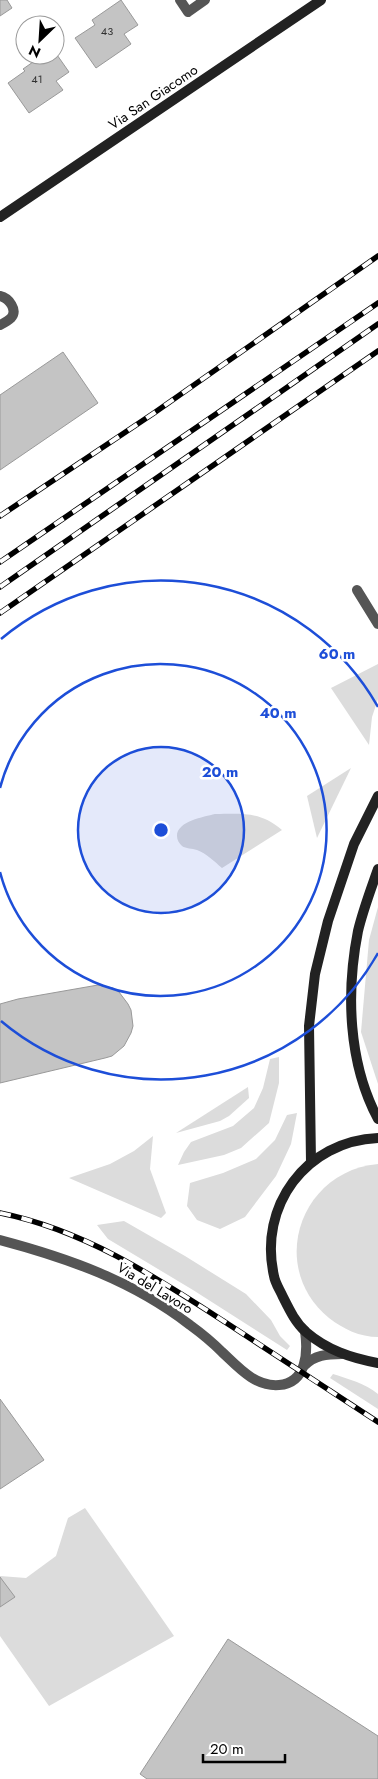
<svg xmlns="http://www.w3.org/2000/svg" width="378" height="1779" viewBox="0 0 378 1779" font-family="Jost,sans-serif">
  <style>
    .green { fill: #dcdcdc }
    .building { fill: #c4c4c4; stroke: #999 }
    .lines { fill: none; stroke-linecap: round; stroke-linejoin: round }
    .lane { stroke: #555; stroke-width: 10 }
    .street { stroke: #555; stroke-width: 10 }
    .secondary { stroke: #222; stroke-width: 10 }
    .rail-casing { stroke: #000; stroke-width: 5.5 }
    .rail { stroke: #fff; stroke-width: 4; stroke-dasharray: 11; stroke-linecap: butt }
    .ring { fill: none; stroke: #1d4ed8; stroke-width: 2.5 }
    .labels { text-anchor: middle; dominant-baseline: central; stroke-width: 5; stroke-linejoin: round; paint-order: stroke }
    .number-label { font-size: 11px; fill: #313131 }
    .street-label { font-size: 14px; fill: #000; stroke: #fff }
    .centre { fill: #1d4ed8; stroke: #fff; stroke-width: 2.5 }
    .ring-label { font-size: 15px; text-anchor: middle; font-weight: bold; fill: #1d4ed8; stroke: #fff; stroke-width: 5; stroke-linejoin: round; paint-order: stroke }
  </style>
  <rect width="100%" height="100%" fill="#fff"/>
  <g class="green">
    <polygon points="378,664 378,699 372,717 369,745 331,688"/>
    <polygon points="351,768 317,838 307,796"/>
    <path d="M215,814C242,814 260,811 282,830L222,868C215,862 206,853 197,850C192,848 186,849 182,846C179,843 177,840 177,836C177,821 204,817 215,814Z"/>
    <polygon points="378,907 378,1084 361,1032 369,940"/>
    <polygon points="279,1057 279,1083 269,1123 241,1148 224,1155 178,1165 184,1152 191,1142 233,1126 254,1108 263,1088 270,1059"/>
    <polygon points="248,1087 249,1098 229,1116 220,1121 176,1133"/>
    <polygon points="297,1113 291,1144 276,1176 245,1217 220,1229 197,1220 187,1206 190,1183 223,1173 256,1159 275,1140 287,1115"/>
    <polygon points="153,1136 150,1169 166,1213 161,1218 69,1178 110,1164 134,1151"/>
    <path d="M378,1164V1337C360,1337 343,1329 329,1318C267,1267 300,1171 378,1164Z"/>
    <polygon points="124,1221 185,1256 246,1294 271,1320 280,1336 290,1346 287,1350 193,1290 108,1239 97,1225"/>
    <path d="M333,1374C348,1379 365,1383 378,1394V1409L330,1378Z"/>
    <polygon points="85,1508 174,1636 49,1706 0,1636 0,1576 26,1578 56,1556 68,1518"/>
  </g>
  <g class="building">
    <polygon points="0,0 7,0 12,8 0,16"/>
    <polygon points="121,0 138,25 124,34 131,44 96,68 75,38 95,25 92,20"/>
    <polygon points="55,52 69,72 56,81 63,90 29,113 8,83 25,71 23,69 43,55 55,55"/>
    <polygon points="63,352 98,403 0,470 0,395"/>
    <polygon points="98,985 113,988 119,992 128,1004 131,1010 133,1026 131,1033 124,1046 112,1056 105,1058 0,1083 0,1004 18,999"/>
    <polygon points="0,1399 44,1460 0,1489"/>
    <polygon points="0,1577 15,1597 0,1607"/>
    <polygon points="228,1639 378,1736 378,1779 147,1779 140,1774"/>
  </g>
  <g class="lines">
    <g class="lane">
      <path d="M0,296C9,298 18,310 11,318C8,321 4,323 0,325"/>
      <polyline points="357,590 378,624"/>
    </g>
    <g class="street">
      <polyline points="180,0 188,12 205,0"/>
      <path d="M0,1240C68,1258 133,1281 190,1325C201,1333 212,1342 222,1352C238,1367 255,1387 279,1385C307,1383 308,1352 305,1331"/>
      <path d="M304,1366C314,1355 327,1354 342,1354"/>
    </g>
    <g class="secondary">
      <polyline points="0,217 321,0"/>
      <path d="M378,869C371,889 363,910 358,931C346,992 348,1063 378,1119"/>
      <path d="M378,1138C306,1141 258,1206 274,1276C275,1283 280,1290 283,1297C289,1309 295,1322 306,1332C327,1350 351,1358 378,1363"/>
      <polyline points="311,1162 309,1026 315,974 328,921 354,844 378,796"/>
    </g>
    <defs>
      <g id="rail">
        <polyline points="0,516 154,413 378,256"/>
        <polyline points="0,562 378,303"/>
        <polyline points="0,587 378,324"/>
        <polyline points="0,613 378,351"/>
        <path d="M0,1213C84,1230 154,1276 225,1322C276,1355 327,1389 378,1422"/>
      </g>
    </defs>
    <use href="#rail" class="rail-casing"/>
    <use href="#rail" class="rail"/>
  </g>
  <circle cx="161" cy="830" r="83" fill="#1d4ed8" fill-opacity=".12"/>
  <g class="ring">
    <circle cx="161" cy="830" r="83"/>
    <path d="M0 788A166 166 0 1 1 0 872"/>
    <path d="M378 953A249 249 0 0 1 1 1021M1 639A249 249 0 0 1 378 707"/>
  </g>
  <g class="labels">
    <g class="number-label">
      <text x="107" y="31">43</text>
      <text x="37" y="79">41</text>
    </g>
    <g class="street-label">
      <text transform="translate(153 97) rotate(-34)">Via San Giacomo</text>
      <text transform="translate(155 1288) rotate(31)">Via del Lavoro</text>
    </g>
  </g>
  <circle cx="161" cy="830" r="8" class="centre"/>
  <g class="ring-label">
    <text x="337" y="659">60 m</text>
    <text x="278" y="718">40 m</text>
    <text x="220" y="777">20 m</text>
  </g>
  <g transform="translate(40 40) rotate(205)"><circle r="24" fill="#ffffff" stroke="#999999"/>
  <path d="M0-4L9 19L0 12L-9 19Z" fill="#000000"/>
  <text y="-8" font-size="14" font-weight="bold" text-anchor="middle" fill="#000000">N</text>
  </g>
  <path d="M203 1754v8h82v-8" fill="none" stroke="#000000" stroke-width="2.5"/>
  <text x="210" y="1754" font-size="15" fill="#000000" stroke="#ffffff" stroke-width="4" paint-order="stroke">20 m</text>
</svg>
